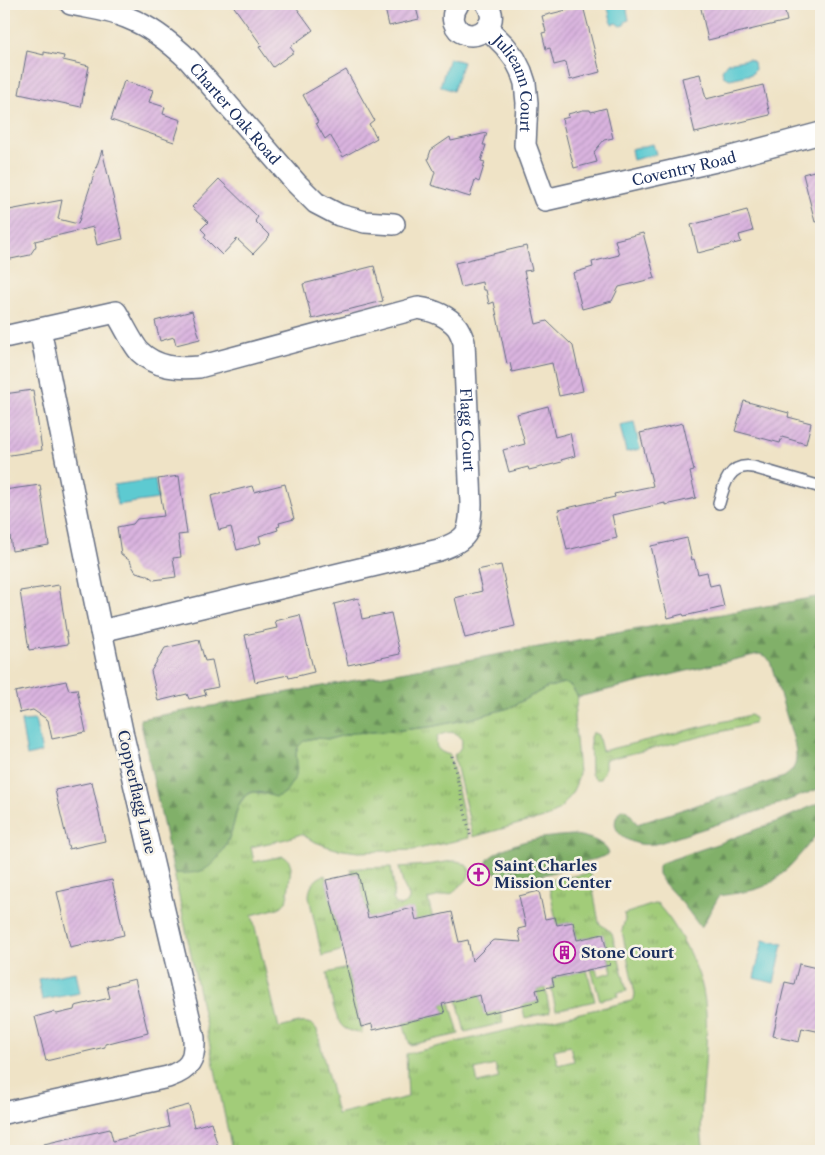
<svg xmlns="http://www.w3.org/2000/svg" width="825" height="1155" viewBox="0 0 825 1155" font-family="'Libre Caslon Text',serif">
  <style>
    .grass { fill: url(#grass-tufts); stroke: #5e7e6c; fill-rule: evenodd }
    .forest { fill: url(#forest-firs); stroke: #4e7064 }
    .water { fill: #5dcad1; stroke: #3c7c98 }
    .building { fill: url(#building-hatch) }
    .lines { fill: none; stroke-linecap: round; stroke-linejoin: round }
    .lane-casing { stroke: #656e82; stroke-width: 14 }
    .street-casing { stroke: #656e82; stroke-width: 24 }
    .path { stroke: #656e82; stroke-width: 3; stroke-dasharray: 1 4; stroke-linecap: butt }
    .lane { stroke: #fff; stroke-width: 11 }
    .street { stroke: #fff; stroke-width: 21 }
    .labels { text-anchor: middle; dominant-baseline: central; stroke-width: 5; stroke-linejoin: round; paint-order: stroke }
    .street-label { font-size: 15px; fill: #1b2f5e; stroke: #f7f3e8 }
    .poi-label { font-size: 15px; font-weight: bold; fill: #1b2f5e; stroke: #f7f3e8; text-anchor: start }
  </style>
  <defs>
    <pattern id="grass-tufts" width="24" height="20" patternUnits="userSpaceOnUse" patternTransform="scale(1.25)"><rect width="24" height="20" fill="#a2cc79"/><path d="M3 7l-1-3M5 7V3M7 7l1-3M15 17l-1-3M17 17v-4M19 17l1-3" fill="none" stroke="#83a666"/></pattern>
    <pattern id="forest-firs" width="22" height="20" patternUnits="userSpaceOnUse" patternTransform="scale(1.25)"><rect width="22" height="20" fill="#81b069"/><path d="M5 1l3.5 6h-7zM16 11l3.5 6h-7z" fill="#69905a"/></pattern>
    <pattern id="building-hatch" width="6" height="6" patternUnits="userSpaceOnUse" patternTransform="scale(1.25)"><rect width="6" height="6" fill="#dab4df"/><path d="M-1 1l2-2M0 6l6-6M5 7l2-2" fill="none" stroke="#ba9bc2"/></pattern>
  </defs>
  <rect width="100%" height="100%" fill="#f7f3e8"/>
  <filter id="ink" filterUnits="userSpaceOnUse"><feTurbulence type="fractalNoise" baseFrequency=".02" numOctaves="2"/><feDisplacementMap in="SourceGraphic" scale="10" xChannelSelector="R" yChannelSelector="G"/><feConvolveMatrix kernelMatrix="1 2 1 2 8 2 1 2 1" color-interpolation-filters="sRGB"/></filter>
  <filter id="wash" filterUnits="userSpaceOnUse"><feTurbulence type="fractalNoise" baseFrequency=".0096" numOctaves="4" result="noise"/><feDisplacementMap in="SourceGraphic" scale="20" xChannelSelector="R" yChannelSelector="G"/><feGaussianBlur stdDeviation="1.12" result="paint"/><feColorMatrix in="noise" values="0 0 0 0 0 0 0 0 0 0 0 0 0 0 0 0 0 1.4 0 .05"/><feComposite in="paint" operator="in"/></filter>
  <g filter="url(#wash)">
    <rect width="100%" height="100%" fill="#efe3c6"/>
    <g class="grass">
      <path d="M564,683L571,686L578,697L574,716L579,773C576,790 565,808 549,816C542,819 533,821 526,822C508,827 491,832 473,837L454,755C471,742 458,725 438,736C433,747 439,752 450,755L469,838L413,850L358,852L336,849L326,846L313,841L301,834L286,839L251,847L254,862L283,856C288,859 290,861 291,867L288,894L286,901L282,906L278,908L252,915L279,1028C291,1026 309,1016 317,1030L337,1114L408,1097L406,1054L631,1001L634,999L635,994L622,931L625,919L624,914L657,903C662,910 669,917 673,924C685,942 699,970 703,990C709,1019 706,1050 704,1079C702,1103 699,1127 704,1151H232L174,873H186L218,857L226,846L232,830L238,806L246,795L254,792L264,794L297,765L296,754L298,747L304,741L314,738L330,739L352,733L391,731L430,727L473,718L509,708L546,688ZM570,1046L574,1061L558,1065L554,1050ZM495,1065L499,1078L478,1083L475,1070Z"/>
      <polygon points="750,715 755,718 755,720 753,724 605,760 605,769 600,779 595,779 591,774 590,737 592,733 594,733 598,735 602,751"/>
      <path d="M453,861C460,861 466,863 470,870C467,887 461,881 453,893L428,899L443,960L369,922L358,873L352,874L351,869L360,868L391,867L394,887L393,899L396,904L400,906L407,903L409,899V896L403,884L399,867L426,865Z"/>
      <polygon points="590,873 599,923 612,933 627,991 617,993 618,996 600,1000 591,969 596,968 598,976 612,972 603,935 577,940 573,922 557,925 548,881"/>
      <path d="M325,875L343,950L322,956L309,897C309,886 315,878 325,875Z"/>
      <path d="M347,968L361,1027L362,1033C356,1032 348,1031 343,1027C334,1019 329,986 327,973Z"/>
      <polygon points="587,970 595,1001 556,1010 551,987 554,986 552,978"/>
      <polygon points="545,988 550,1012 525,1018 522,1005 539,1001 536,990"/>
      <polygon points="480,995 484,1013 500,1010 503,1023 465,1032 457,1000"/>
      <polygon points="450,1002 459,1034 410,1045 403,1023 445,1013 442,1004"/>
    </g>
    <g class="forest">
      <path d="M816,597L821,640V788L765,809L656,844C651,844 646,845 640,844C623,841 606,827 621,810L624,809C631,813 633,818 637,824L784,777C799,767 797,757 794,741L771,664C768,657 766,655 758,654L578,697L571,686L564,683L546,688L509,708L473,718L430,727L391,731L352,733L330,739L314,738L304,741L298,747L296,754L297,765L296,776L285,793L276,797C270,796 260,791 254,792C246,792 241,800 238,807C235,814 235,822 232,829C228,844 216,866 201,871C192,874 182,873 174,873L140,719Z"/>
      <path d="M821,802V829C808,845 786,874 769,884C755,892 735,893 719,896L701,928L683,904L664,883L658,874V868L661,863L717,844L781,820Z"/>
      <path d="M573,835C585,836 604,841 609,853L605,856C590,861 576,865 561,870C550,873 538,877 527,878C518,878 485,876 487,862C488,858 492,856 495,854C519,839 546,837 573,835Z"/>
    </g>
    <g class="water">
      <polygon points="607,4 626,4 629,20 626,21 624,25 620,26 616,23 612,24"/>
      <polygon points="449,58 463,62 453,91 440,86"/>
      <polygon points="749,59 754,62 755,69 752,74 730,79 723,76 722,70 727,63"/>
      <polygon points="653,144 656,154 633,160 631,149"/>
      <polygon points="634,422 640,449 626,452 620,425"/>
      <polygon points="155,479 158,499 117,505 114,485"/>
      <polygon points="35,720 42,752 27,756 21,721"/>
      <polygon points="763,940 783,944 774,983 754,978"/>
      <polygon points="76,972 80,993 42,1000 38,979"/>
    </g>
    <g id="blocks">
      <g class="building">
        <polygon points="232,4 294,4 313,30 290,47 294,52 273,67 259,47 262,46"/>
        <polygon points="384,4 415,4 419,19 389,26"/>
        <polygon points="700,4 783,4 787,21 708,40"/>
        <polygon points="583,6 600,72 570,80 566,62 554,65 550,48 546,49 542,33 546,32 542,16"/>
        <polygon points="27,51 44,55 44,52 64,56 63,60 89,66 81,107 19,94"/>
        <polygon points="346,70 374,120 369,124 377,138 343,157 330,135 325,139 316,123 318,122 303,95"/>
        <polygon points="700,74 706,99 763,85 770,115 695,133 682,78"/>
        <polygon points="124,81 153,90 149,102 165,107 163,114 181,120 174,142 111,120"/>
        <polygon points="606,108 613,138 604,140 594,152 597,162 574,168 562,119 569,117 568,114 583,110 590,110 591,112"/>
        <polygon points="487,133 483,145 486,145 481,161 485,162 479,182 475,180 470,197 431,185 435,172 428,159 431,150 450,137 451,141"/>
        <polygon points="102,150 123,239 97,245 93,227 35,241 36,246 30,255 6,260 4,249 4,211 62,200 58,219 78,224"/>
        <polygon points="821,169 821,221 815,222 803,174"/>
        <polygon points="219,179 258,217 255,221 270,236 253,254 237,239 222,255 204,237 206,234 201,229 208,222 192,207"/>
        <polygon points="747,210 753,231 739,235 741,242 698,253 691,225"/>
        <polygon points="643,233 655,278 619,287 612,301 582,309 573,273 593,267 592,262 619,255 615,240"/>
        <polygon points="526,246 532,270 524,271 536,324 547,321 573,346 583,391 559,396 552,363 512,372 510,363 507,364 494,302 489,304 486,290 483,290 482,282 461,287 455,263"/>
        <polygon points="374,266 383,301 312,319 303,284"/>
        <polygon points="192,311 200,339 176,345 174,337 160,341 155,321"/>
        <polygon points="33,390 42,450 4,456 4,394"/>
        <polygon points="744,401 789,413 788,417 811,423 806,444 782,437 780,443 735,431"/>
        <polygon points="548,406 555,437 570,433 575,456 561,460 562,462 529,470 528,467 509,472 503,450 525,444 517,414"/>
        <polygon points="683,423 694,471 690,472 696,498 665,505 665,503 612,515 617,538 567,550 558,510 615,497 614,494 653,486 640,433"/>
        <polygon points="179,476 187,534 178,535 181,557 173,558 176,577 154,580 147,575 136,572 132,566 130,561 121,554 117,527 133,524 137,519 164,516 158,479"/>
        <polygon points="285,484 294,519 279,523 280,526 277,527 278,530 259,536 261,543 237,550 231,527 219,530 211,496 252,486 254,492"/>
        <polygon points="40,485 49,545 12,551 9,528 4,528 4,490"/>
        <polygon points="687,538 692,560 694,559 698,574 707,572 710,586 719,584 724,607 684,616 683,614 668,618 651,546"/>
        <polygon points="501,565 515,626 465,638 455,598 482,591 477,570"/>
        <polygon points="59,585 68,644 29,650 20,591"/>
        <polygon points="358,598 362,619 391,613 400,654 348,665 334,604"/>
        <polygon points="300,615 314,672 289,678 288,675 255,682 245,635 277,628 275,621"/>
        <polygon points="199,640 205,661 212,660 218,687 204,690 206,695 189,699 187,694 158,701 151,671 165,648"/>
        <polygon points="66,681 69,690 77,689 86,732 52,739 48,720 33,710 20,713 15,692"/>
        <polygon points="92,782 105,841 69,849 55,790"/>
        <polygon points="358,873 368,918 413,908 416,920 452,912 459,942 468,940 472,961 492,941 494,940 521,942 518,929 526,927 519,896 539,891 545,919 555,917 557,925 573,922 577,940 603,934 610,965 552,978 554,986 536,990 539,1001 484,1014 480,995 442,1004 445,1013 373,1030 372,1024 361,1027 326,880"/>
        <polygon points="112,880 124,935 70,947 57,892"/>
        <polygon points="799,964 821,969 821,1032 802,1028 799,1042 773,1036 785,982 794,984"/>
        <polygon points="135,979 148,1033 105,1044 105,1047 46,1061 35,1017 53,1012 57,1014 74,1010 75,1006 110,998 107,986"/>
        <polygon points="189,1105 194,1127 211,1122 219,1151 45,1151 44,1144 110,1129 113,1141 169,1127 166,1111"/>
      </g>
    </g>
  </g>
  <g filter="url(#ink)">
    <use href="#blocks" fill-opacity="0" stroke="#656e82" stroke-width="1"/>
    <g class="lines">
      <defs>
        <path id="lane" d="M719,503C724,484 729,463 753,467L821,487"/>
        <g id="street">
          <path id="s1" d="M71,4C90,8 110,10 128,18C151,27 171,43 189,60L296,183L316,203L339,215L365,222L394,224"/>
          <path d="M458,4C454,10 452,15 454,22C462,48 505,31 487,4"/>
          <path id="s2" d="M487,28L505,46L515,59L521,71L525,83L527,103L525,145L545,200L716,161L821,133"/>
          <path id="s3" d="M4,337L116,312C122,322 133,345 140,352C157,368 178,369 199,367L418,308C432,310 447,315 457,327C460,331 462,337 464,342L471,504C470,534 468,539 439,550L101,631"/>
          <path d="M4,1113L168,1077C190,1069 195,1061 194,1038L123,736L101,631L40,329"/>
        </g>
      </defs>
      <use href="#lane" class="lane-casing"/>
      <use href="#street" class="street-casing"/>
      <polyline class="path" points="452,756 471,838"/>
      <use href="#lane" class="lane"/>
      <use href="#street" class="street"/>
    </g>
  </g>
  <defs>
    <symbol id="church-ring" viewBox="-11 -11 22 22"><circle r="9.5" fill="#f7f3e8" stroke="#b5179e" stroke-width="1.5"/><path d="M-1.2-6h2.4v3.5h3.3v2.4h-3.3V6h-2.4V-.1h-3.3v-2.4h3.3Z" fill="#b5179e"/></symbol>
    <symbol id="building-ring" viewBox="-11 -11 22 22"><circle r="9.5" fill="#f7f3e8" stroke="#b5179e" stroke-width="1.5"/><path d="M-4-6H4V6H1V3H-1V6H-4ZM-2.5-4.3h1.7v1.8h-1.7ZM.8-4.3h1.7v1.8H.8ZM-2.5-1h1.7V.8h-1.7ZM.8-1h1.7V.8H.8Z" fill="#b5179e"/></symbol>
  </defs>
  <g fill-rule="evenodd">
    <use href="#church-ring" x="466" y="862" width="25" height="25"/>
    <use href="#building-ring" x="552" y="940" width="25" height="25"/>
  </g>
  <g class="labels">
    <g class="street-label">
      <text stroke="none"><textPath href="#s2" startOffset="65">Julieann Court</textPath></text>
      <text stroke="none"><textPath href="#s1" startOffset="204">Charter Oak Road</textPath></text>
      <text stroke="none"><textPath href="#s2" startOffset="331">Coventry Road</textPath></text>
      <text stroke="none"><textPath href="#s3" startOffset="600">Flagg Court</textPath></text>
      <text transform="translate(137 792) rotate(77)">Copperflagg Lane</text>
    </g>
    <g class="poi-label">
      <text x="494" y="865">Saint Charles<tspan x="494" dy="17">Mission Center</tspan></text>
      <text x="581" y="952">Stone Court</text>
    </g>
  </g>
  <rect width="825" height="1155" fill="none" stroke="#f7f3e8" stroke-width="20"/>
</svg>
